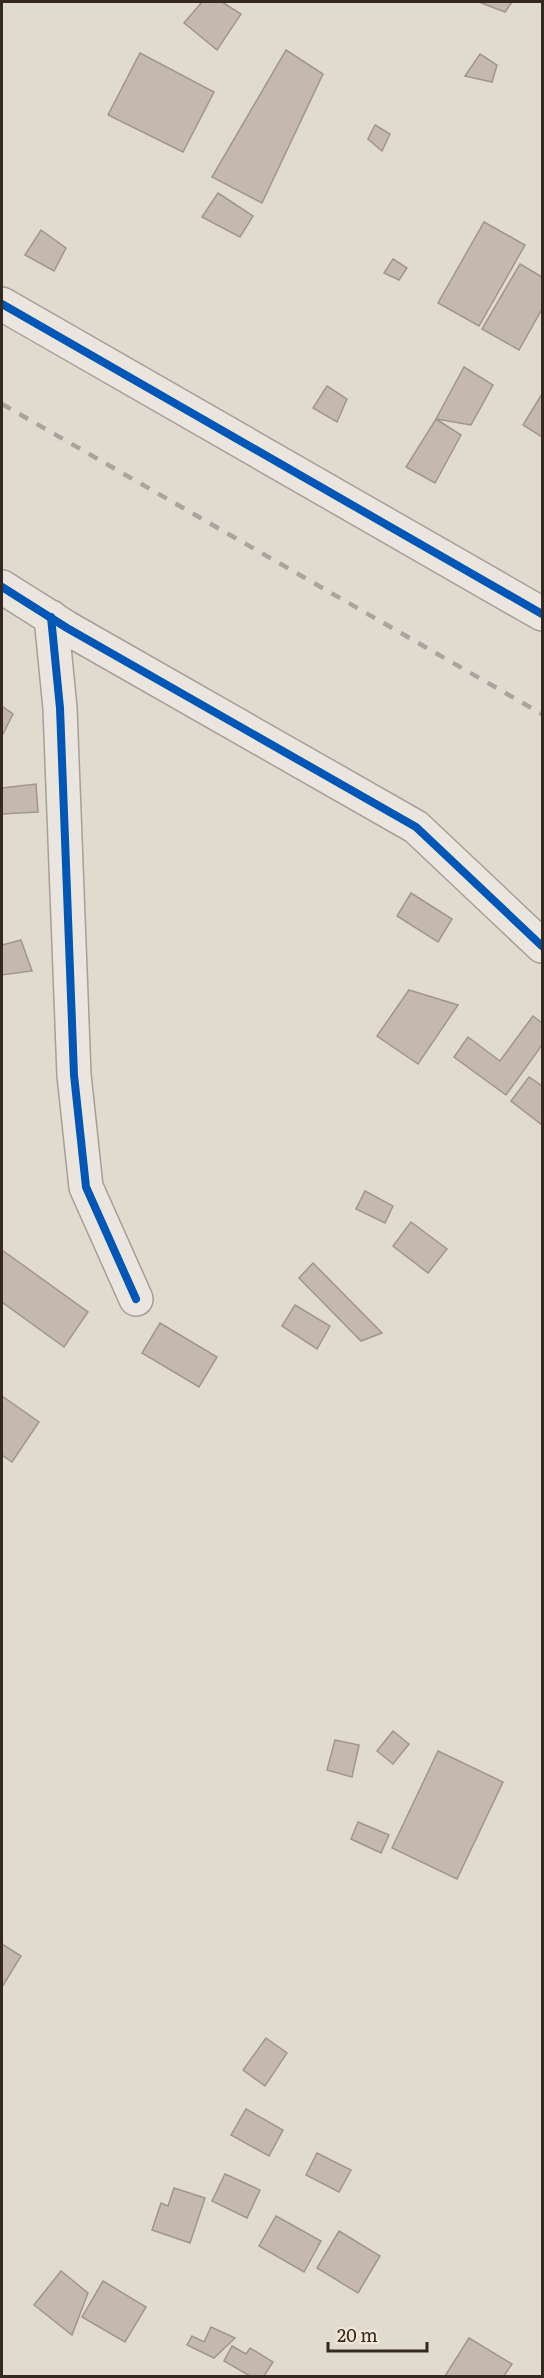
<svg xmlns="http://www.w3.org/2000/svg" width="544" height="2378" viewBox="0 0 544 2378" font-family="Literata,serif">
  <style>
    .building { fill: #c4b8af; stroke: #a1968d; stroke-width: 1.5 }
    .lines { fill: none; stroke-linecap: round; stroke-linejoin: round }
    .minor-casing { stroke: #a69f97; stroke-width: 36 }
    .minor { stroke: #eae5de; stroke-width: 33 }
    .rail { stroke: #aaa49e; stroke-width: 4.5; stroke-dasharray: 10 10; stroke-linecap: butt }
    .cycleway-casing { stroke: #f1e6d5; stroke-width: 11 }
    .cycleway { stroke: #0057b8; stroke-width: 8 }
  </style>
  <rect width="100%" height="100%" fill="#e1dace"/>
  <g class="building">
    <polygon points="202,2 222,2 241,14 217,50 184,23"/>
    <polygon points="479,2 512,2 505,12"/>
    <polygon points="286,50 323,74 262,203 212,177"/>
    <polygon points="140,53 214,92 183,152 108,115"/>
    <polygon points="480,54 497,65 492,82 465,76"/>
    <polygon points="375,125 390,134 382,151 368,139"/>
    <polygon points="218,193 253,216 240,237 202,217"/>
    <polygon points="484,222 525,245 479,326 438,303"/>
    <polygon points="41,230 66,248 54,271 25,255"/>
    <polygon points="393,259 407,268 399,280 384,273"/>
    <polygon points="520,264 542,277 542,309 519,350 482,329"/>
    <polygon points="464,367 493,385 471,425 436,419"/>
    <polygon points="327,386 347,399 337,422 313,408"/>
    <polygon points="542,394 542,437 523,425"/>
    <polygon points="436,419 461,435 435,483 406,467"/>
    <polygon points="2,706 13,714 2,736"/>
    <polygon points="36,784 38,812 2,814 2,788"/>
    <polygon points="411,893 452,919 438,942 397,916"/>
    <polygon points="21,940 32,971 2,975 2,945"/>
    <polygon points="409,990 458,1005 418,1064 377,1036"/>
    <polygon points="533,1016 542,1023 542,1045 506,1095 454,1057 468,1037 500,1061"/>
    <polygon points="529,1077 542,1086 542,1125 511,1101"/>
    <polygon points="365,1191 393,1206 385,1223 356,1209"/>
    <polygon points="411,1222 447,1249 428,1273 393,1246"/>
    <polygon points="2,1250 88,1312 64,1347 2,1302"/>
    <polygon points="313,1263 382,1333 361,1341 299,1278"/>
    <polygon points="295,1305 330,1326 317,1349 282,1326"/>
    <polygon points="160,1323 217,1357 199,1387 142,1353"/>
    <polygon points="2,1396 39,1422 12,1462 2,1455"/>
    <polygon points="393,1731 409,1744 393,1764 377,1751"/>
    <polygon points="335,1740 359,1745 352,1777 327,1770"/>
    <polygon points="438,1751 503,1782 457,1879 392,1848"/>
    <polygon points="358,1822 389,1835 381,1853 351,1839"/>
    <polygon points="2,1944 21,1956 2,1987"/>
    <polygon points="266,2038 287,2053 265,2086 243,2070"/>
    <polygon points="246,2109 283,2130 269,2156 231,2135"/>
    <polygon points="317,2153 351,2170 339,2192 306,2175"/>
    <polygon points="225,2174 260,2190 247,2218 212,2201"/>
    <polygon points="174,2188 205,2198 190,2243 152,2230 161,2203 168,2206"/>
    <polygon points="276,2216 321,2241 304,2272 259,2246"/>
    <polygon points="339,2231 380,2256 358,2293 317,2268"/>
    <polygon points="61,2271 88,2293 72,2335 34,2305"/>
    <polygon points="103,2281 146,2307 125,2342 82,2317"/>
    <polygon points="211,2327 235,2338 214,2358 187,2345 192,2336 204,2342"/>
    <polygon points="469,2338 512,2364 504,2376 445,2376"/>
    <polygon points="232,2346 246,2354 250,2348 273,2362 264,2376 250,2376 224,2361"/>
  </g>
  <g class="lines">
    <defs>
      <g id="minor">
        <polyline points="2,304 542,614"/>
        <polyline points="2,587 67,628 416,827 542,946"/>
        <polyline points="51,617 60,708 74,1075 86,1187 136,1299"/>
      </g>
    </defs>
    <use href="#minor" class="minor-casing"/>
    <use href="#minor" class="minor"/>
    <polyline class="rail" points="2,404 542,714"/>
    <defs>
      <g id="cycleway">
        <polyline points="2,304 542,614"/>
        <polyline points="2,587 67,628 416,827 542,946"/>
        <polyline points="51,617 60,708 74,1075 86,1187 136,1299"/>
      </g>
    </defs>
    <use href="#cycleway" class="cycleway-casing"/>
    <use href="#cycleway" class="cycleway"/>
  </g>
  <rect width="544" height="2378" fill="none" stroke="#342820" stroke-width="6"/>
  <path d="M328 2342v9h99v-9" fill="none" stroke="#342820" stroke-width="3"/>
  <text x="337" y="2342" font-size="18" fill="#342820" stroke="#f1e6d5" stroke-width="4.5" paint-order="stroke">20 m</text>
</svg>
